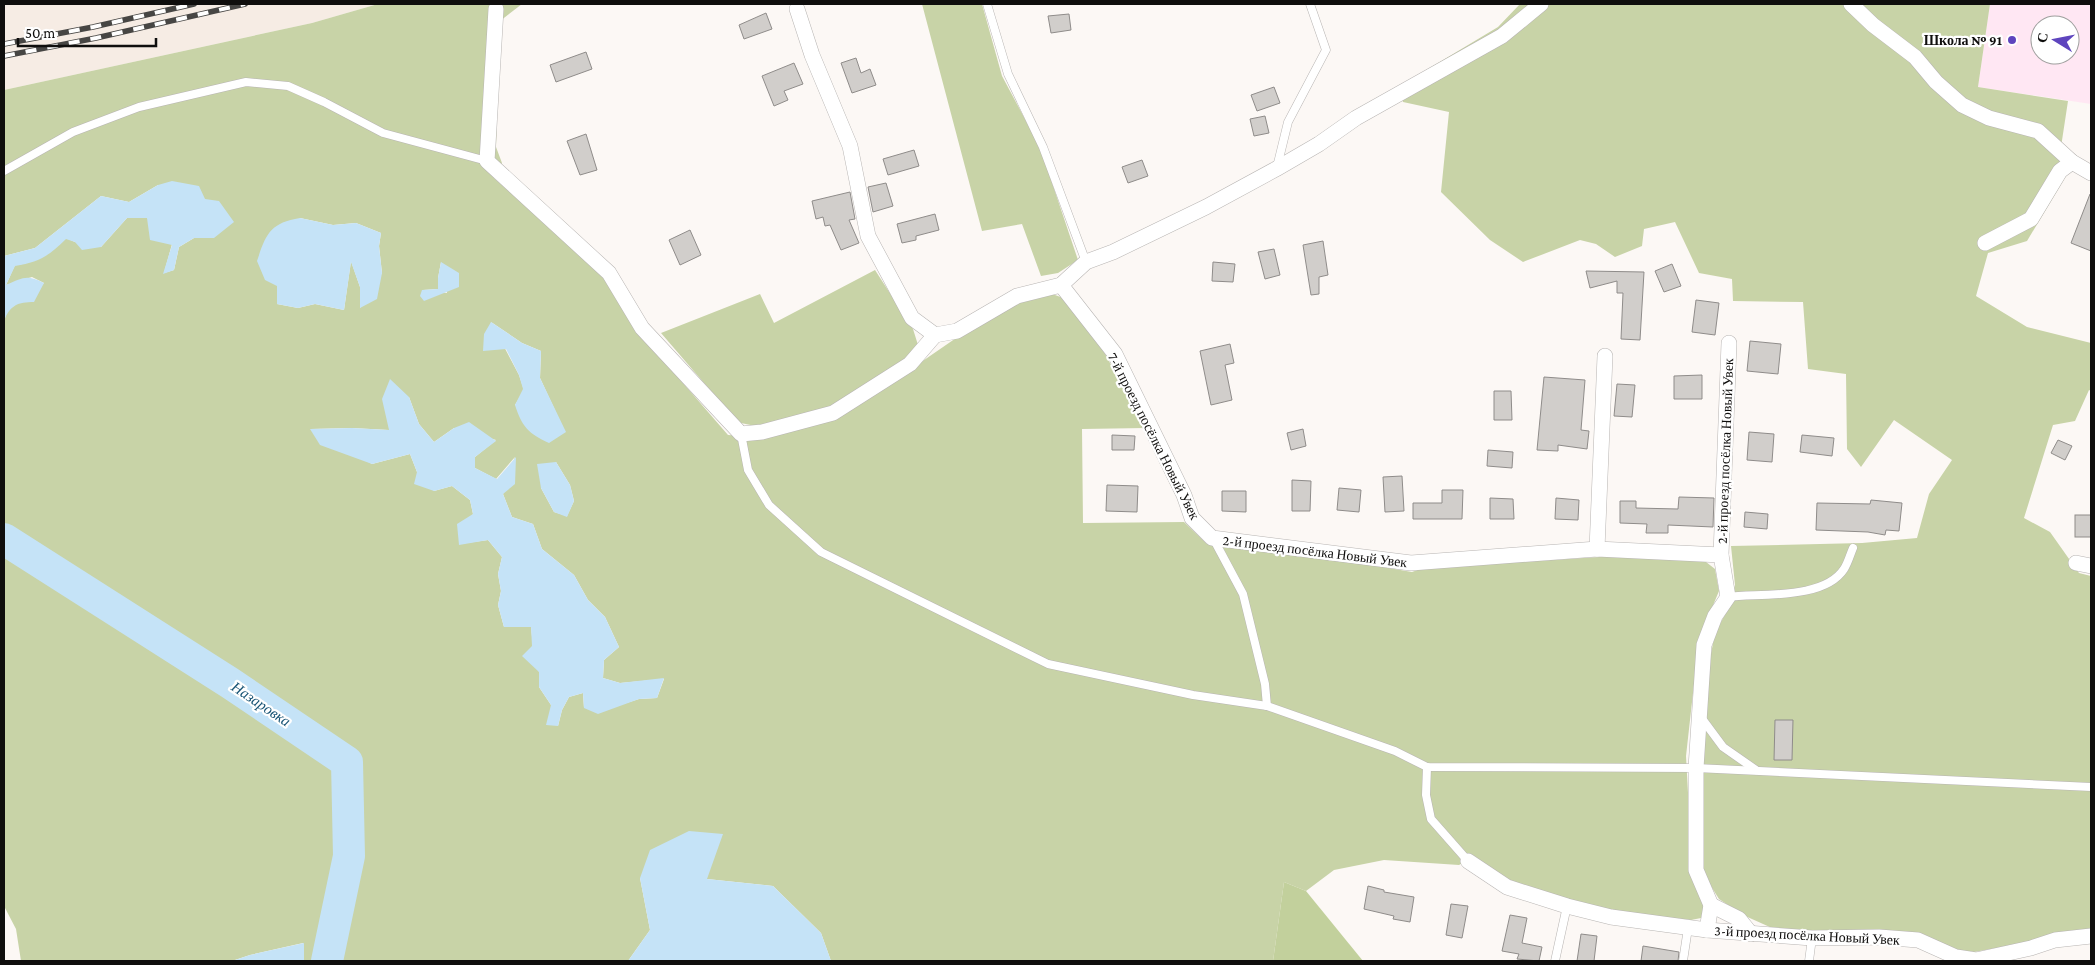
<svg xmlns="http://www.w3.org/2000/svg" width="2095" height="965" viewBox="0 0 2095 965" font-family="'Crimson Pro',serif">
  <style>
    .built { fill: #f6ece4 }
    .education { fill: #ffe7f3; fill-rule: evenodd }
    .green { fill: #c8d3a7; fill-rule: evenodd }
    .forest { fill: #c2d09c }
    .water { fill: #c5e3f7 }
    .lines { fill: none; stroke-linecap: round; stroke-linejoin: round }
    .river { stroke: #c5e3f7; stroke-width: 32 }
    .building { fill: #d1cecb; stroke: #8f8c8a }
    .lane-casing { stroke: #b8b5b3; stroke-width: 9 }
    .street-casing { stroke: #b8b5b3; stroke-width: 16 }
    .lane { stroke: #fff; stroke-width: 8 }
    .street { stroke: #fff; stroke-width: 15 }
    .rail-casing { stroke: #474644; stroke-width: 5.5 }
    .rail { stroke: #fff; stroke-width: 4; stroke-dasharray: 11; stroke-linecap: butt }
    .poi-dot { fill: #5e45be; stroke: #fff; stroke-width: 2 }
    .labels { text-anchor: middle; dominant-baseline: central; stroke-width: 4.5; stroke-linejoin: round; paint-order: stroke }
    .poi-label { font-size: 14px; font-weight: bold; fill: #0f0e0d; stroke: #fff; text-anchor: end }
    .street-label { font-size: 14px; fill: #0f0e0d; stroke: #fff }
    .water-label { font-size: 15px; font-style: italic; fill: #185475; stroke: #fff }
  </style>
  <rect width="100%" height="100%" fill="#fcf8f5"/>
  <polygon class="built" points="4,4 378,4 312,23 4,90"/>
  <path class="education" d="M1990,4H2091V104L1978,87ZM2040,25H2070V55H2040Z"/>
  <g class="green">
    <path d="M378,4H522L500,21L496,147L502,163L494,178L605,276L637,330L728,435L759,437L834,417L914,367L959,336L1019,303L1039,295H1055L1066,299L1103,350L1145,428L1082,429L1083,523L1184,522L1207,544L1324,557L1412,572L1423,568L1631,555L1706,562L1715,569L1719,591L1699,639L1686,756L1689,811L1704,906L1701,918L1691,920L1612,911L1509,882L1474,856L1459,865L1384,860L1334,870L1306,891L1284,882L1273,961H831L821,933L773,886L707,879L640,878L650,930L628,961H304L303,943L250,955L232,961H21L16,929L4,906V321L7,311L44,283L32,277L6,285L15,265C36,263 51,253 66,238L75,242L101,247L127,218H147L172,244L164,273L174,270L179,247L194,238H214L205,199L158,185L129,202L101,196L35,248L4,256V90L312,23ZM300,218L333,225L356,223L381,233L379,246L382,273L360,308V287L351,261L344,310L315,304L298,308L277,304V286ZM441,262L447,293L423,290L438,289V278ZM491,322L522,343L541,351L540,378L565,432L515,405L524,390L519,375ZM409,397L419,424L434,442L454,428L496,440L475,457V468L496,479L515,457L503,494L512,517L533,524L542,549L574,575L588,600L605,617L619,647L604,660L603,678L620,683L664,679L657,698L639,699L620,705L584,708L583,693L569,697L562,710L558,726L551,705L539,687V672L533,646L531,627H504L498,605L501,591L498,574L502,557L488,540L459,544L473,514L470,500L452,486L434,491L417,472L410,454L372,464L311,429L352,428L389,430ZM556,462L570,485L574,501L567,516L554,512L541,488Z"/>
    <polygon points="922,4 982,4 1002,76 1040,147 1078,260 1058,273 1041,276 1022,224 982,231"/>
    <polygon points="1520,4 1990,4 1978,87 2068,101 2061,147 2069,171 2027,241 1988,253 1976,296 2027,327 2091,343 2091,391 2089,390 2075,421 2053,425 2024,518 2050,532 2079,573 2091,576 2091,931 1974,952 1772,928 1743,915 1719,899 1704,875 1702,760 1711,654 1715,632 1729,608 1735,585 1731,546 1862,543 1917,538 1929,494 1952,460 1894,420 1861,467 1847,449 1846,374 1808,369 1803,302 1733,301 1732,279 1699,273 1675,222 1644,229 1642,246 1615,257 1596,244 1580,240 1523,262 1490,240 1441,192 1449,112 1403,102 1398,87 1498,27"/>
    <polygon points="875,270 913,329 918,345 907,357 869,383 829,407 760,427 741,423 729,412 661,333 760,294 774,323"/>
  </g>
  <polygon class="forest" points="1284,882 1306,891 1363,961 1273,961"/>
  <g class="water">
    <path d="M172,181L199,186L205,199L219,201L234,222L214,238H194L179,247L174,270L163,274L172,245L150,240L147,218H127L101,247L82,250L75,242L66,239C49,256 39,262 15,266L6,285C23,278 26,274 44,283L34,302C18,302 10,305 4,321V256L35,248L101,196L129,202L158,185Z"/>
    <path d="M300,218L333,225L356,223L381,233L379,246L382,273L377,299L360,308V287L351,262L344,310L315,304L298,308L277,304V286L265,280L257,261C266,234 270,223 300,218Z"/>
    <polygon points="441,262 459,273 459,287 424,301 420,296 422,290 438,289 438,278"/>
    <path d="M491,322L522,343L541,351L540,378L566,432L549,443C528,433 522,427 515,405L523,389L519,375L506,349L483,351L484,334Z"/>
    <polygon points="390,379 409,397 419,424 434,442 454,428 469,422 496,441 475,457 475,468 497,479 516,457 515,484 503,494 512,517 533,524 542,549 574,575 588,600 605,617 619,647 604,660 603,678 620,683 664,678 657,698 639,699 598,714 584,708 583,693 569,697 562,710 558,726 546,725 551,705 539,687 539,672 522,656 532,646 531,627 504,627 498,605 501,591 498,574 502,557 488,540 459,545 457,524 473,514 470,500 452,486 434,491 414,484 417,472 410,454 372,464 320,445 310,429 352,428 389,430 382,399"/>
    <polygon points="556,462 570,485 574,501 567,517 554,512 541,488 537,464"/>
    <polygon points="689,831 723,834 707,879 773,886 821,933 831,961 628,961 650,930 640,878 650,850"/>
    <polygon points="304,943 304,961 232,961 250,955"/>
  </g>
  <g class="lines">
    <polyline class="river" points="4,539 230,683 347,762 349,856 327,961"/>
  </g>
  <g class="building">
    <polygon points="766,13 772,29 744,39 739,25"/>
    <polygon points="1069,14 1071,30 1051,33 1048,16"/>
    <polygon points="586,52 592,69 556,82 550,65"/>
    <polygon points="856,58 861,73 870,69 876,85 852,93 841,63"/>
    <polygon points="794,63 803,84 784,91 788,100 774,106 762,76"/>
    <polygon points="1274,87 1280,103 1257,111 1251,95"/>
    <polygon points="1265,116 1269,133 1254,136 1250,119"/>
    <polygon points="586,134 597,170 580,175 567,141"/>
    <polygon points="914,150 919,166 888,175 883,159"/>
    <polygon points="1142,160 1148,176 1128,183 1122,167"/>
    <polygon points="886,183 893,206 873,212 868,187"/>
    <polygon points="850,192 855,219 849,220 859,243 841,250 830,225 825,226 823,217 816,219 812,201"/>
    <polygon points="2090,194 2091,194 2091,251 2071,243"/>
    <polygon points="935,214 939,230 916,236 916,240 902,243 897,224"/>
    <polygon points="690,230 701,255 680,265 669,240"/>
    <polygon points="1323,241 1328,275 1319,277 1319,294 1311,295 1303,245"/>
    <polygon points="1274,249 1280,275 1265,279 1258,252"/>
    <polygon points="1213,262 1235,264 1233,282 1212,281"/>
    <polygon points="1672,264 1681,286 1664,292 1655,271"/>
    <polygon points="1586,271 1644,272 1640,340 1621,339 1623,293 1617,293 1617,281 1590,288"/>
    <polygon points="1696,300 1719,303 1715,335 1692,332"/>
    <polygon points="1750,341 1781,344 1778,374 1747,371"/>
    <polygon points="1230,344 1234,363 1225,365 1232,400 1211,405 1200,351"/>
    <polygon points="1702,375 1702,399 1674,399 1674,376"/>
    <polygon points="1544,377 1585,380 1581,430 1589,431 1587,449 1558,445 1558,451 1537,450"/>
    <polygon points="1617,384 1635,385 1632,417 1614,416"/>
    <polygon points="1494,391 1511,391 1512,420 1494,420"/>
    <polygon points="1303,429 1306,446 1291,450 1287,433"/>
    <polygon points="1749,432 1774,434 1772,462 1747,460"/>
    <polygon points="1112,435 1135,436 1134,450 1112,450"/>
    <polygon points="1802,435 1834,438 1832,456 1800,452"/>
    <polygon points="2058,440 2072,446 2065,460 2051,453"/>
    <polygon points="1488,450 1513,452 1512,468 1487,466"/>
    <polygon points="1402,476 1404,511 1385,512 1383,477"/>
    <polygon points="1292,480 1311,481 1310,511 1292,511"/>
    <polygon points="1107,485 1138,486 1137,512 1106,511"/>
    <polygon points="1339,488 1361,490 1359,512 1337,510"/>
    <polygon points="1442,490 1463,490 1462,519 1413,519 1413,503 1442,503"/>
    <polygon points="1222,491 1246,491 1246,512 1222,511"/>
    <polygon points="1679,497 1714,498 1713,527 1668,525 1668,533 1646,533 1647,524 1620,523 1620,501 1636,501 1636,508 1678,509"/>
    <polygon points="1490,498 1513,499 1514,519 1490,519"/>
    <polygon points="1556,498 1579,500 1578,520 1555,519"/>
    <polygon points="1871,500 1902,503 1899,531 1886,530 1885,535 1868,532 1816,530 1817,503 1870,504"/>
    <polygon points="1745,512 1768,514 1767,529 1744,527"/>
    <rect x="2075" y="515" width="16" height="22"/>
    <polygon points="1775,720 1793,720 1792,760 1774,760"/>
    <polygon points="1368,886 1384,890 1384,892 1414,897 1410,922 1393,919 1394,916 1364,909"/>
    <polygon points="1451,904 1468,906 1462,938 1446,935"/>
    <polygon points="1510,915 1527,918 1522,943 1542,947 1539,961 1517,959 1519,954 1502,951"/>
    <polygon points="1581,934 1597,936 1594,961 1577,961"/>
    <polygon points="1643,946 1679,952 1678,961 1641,961"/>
  </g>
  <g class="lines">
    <defs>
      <g id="lane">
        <polyline points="987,4 1008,74 1043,147 1086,262"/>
        <polyline points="1277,167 1288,122 1326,50 1310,4"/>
        <polyline points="4,171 73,132 139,107 246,82 288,86 324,102 383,133 487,161"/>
        <polyline points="741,434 748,470 769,505 821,552 1048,664 1193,695 1267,706 1395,751 1427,767 1696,768 2091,787"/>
        <polyline points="1213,538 1243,594 1265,684 1267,706"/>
        <path d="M1728,597C1760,593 1824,600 1844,569C1848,563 1850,555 1853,548"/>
        <polyline points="1700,716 1723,747 1756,770"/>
        <polyline points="1427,767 1426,795 1431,819 1468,861"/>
        <polyline points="1555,961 1567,906"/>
        <polyline points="1683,961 1688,928"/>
        <polyline points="1809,961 1812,938"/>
      </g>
      <g id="street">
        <polyline points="1851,4 1873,25 1915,57 1936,82 1962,105 1989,118 2038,131 2072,162 2091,173"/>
        <polyline points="496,9 487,161 609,273 642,328 741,434 762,432 833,413 910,364 935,335"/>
        <polyline points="797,9 812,55 850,146 868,236 912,318 935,335 957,331 1017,296 1061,285 1086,262 1113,252 1206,207 1276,169 1319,144 1356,118 1502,36 1541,4"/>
        <polyline points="1985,243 2031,219 2060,171 2072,162"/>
        <polyline points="1061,285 1115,354 1184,495 1192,518 1212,538 1411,563 1597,549 1721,555"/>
        <polyline points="1597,549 1605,356"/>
        <polyline points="2076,563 2091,566"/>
        <polyline points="1468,861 1507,887 1567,906 1611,917 1707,930 1812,938 1879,937 1918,940 1956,957 1976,960 2031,948 2055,940 2091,936"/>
        <polyline points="1711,905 1739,919 1751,934"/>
        <polyline points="1707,930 1711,905 1696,870 1696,768 1704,645 1715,616 1728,597 1721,555 1729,343"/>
      </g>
    </defs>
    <use href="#lane" class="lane-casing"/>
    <use href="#street" class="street-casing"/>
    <use href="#lane" class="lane"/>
    <use href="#street" class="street"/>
    <defs>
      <g id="rail">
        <polyline points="4,44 93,27 194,4"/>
        <polyline points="4,56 96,38 245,4"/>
      </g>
    </defs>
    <use href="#rail" class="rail-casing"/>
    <use href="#rail" class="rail"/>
  </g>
  <circle class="poi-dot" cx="2012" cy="40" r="5"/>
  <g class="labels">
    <g class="poi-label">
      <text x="2002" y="40">Школа № 91</text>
    </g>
    <g class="street-label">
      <text transform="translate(1154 436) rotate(63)">7-й проезд посёлка Новый Увек</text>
      <text transform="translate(1725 451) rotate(-88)">2-й проезд посёлка Новый Увек</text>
      <text transform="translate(1315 551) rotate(7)">2-й проезд посёлка Новый Увек</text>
      <text transform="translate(1807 935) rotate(3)">3-й проезд посёлка Новый Увек</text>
    </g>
    <g class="water-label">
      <text transform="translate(261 704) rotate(34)">Назаровка</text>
    </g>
  </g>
  <rect width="2095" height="965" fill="none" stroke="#0f0e0d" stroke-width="10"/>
  <g transform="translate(2055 40) rotate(280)"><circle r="24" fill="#ffffff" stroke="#9f9f9e"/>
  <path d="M0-4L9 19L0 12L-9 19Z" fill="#5e45be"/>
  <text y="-8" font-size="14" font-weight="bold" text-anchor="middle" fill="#0f0e0d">С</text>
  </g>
  <path d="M18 38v8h138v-8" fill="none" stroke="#0f0e0d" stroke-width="2.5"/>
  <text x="25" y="38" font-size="15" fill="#0f0e0d" stroke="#ffffff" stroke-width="4" paint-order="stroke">50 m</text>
</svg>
